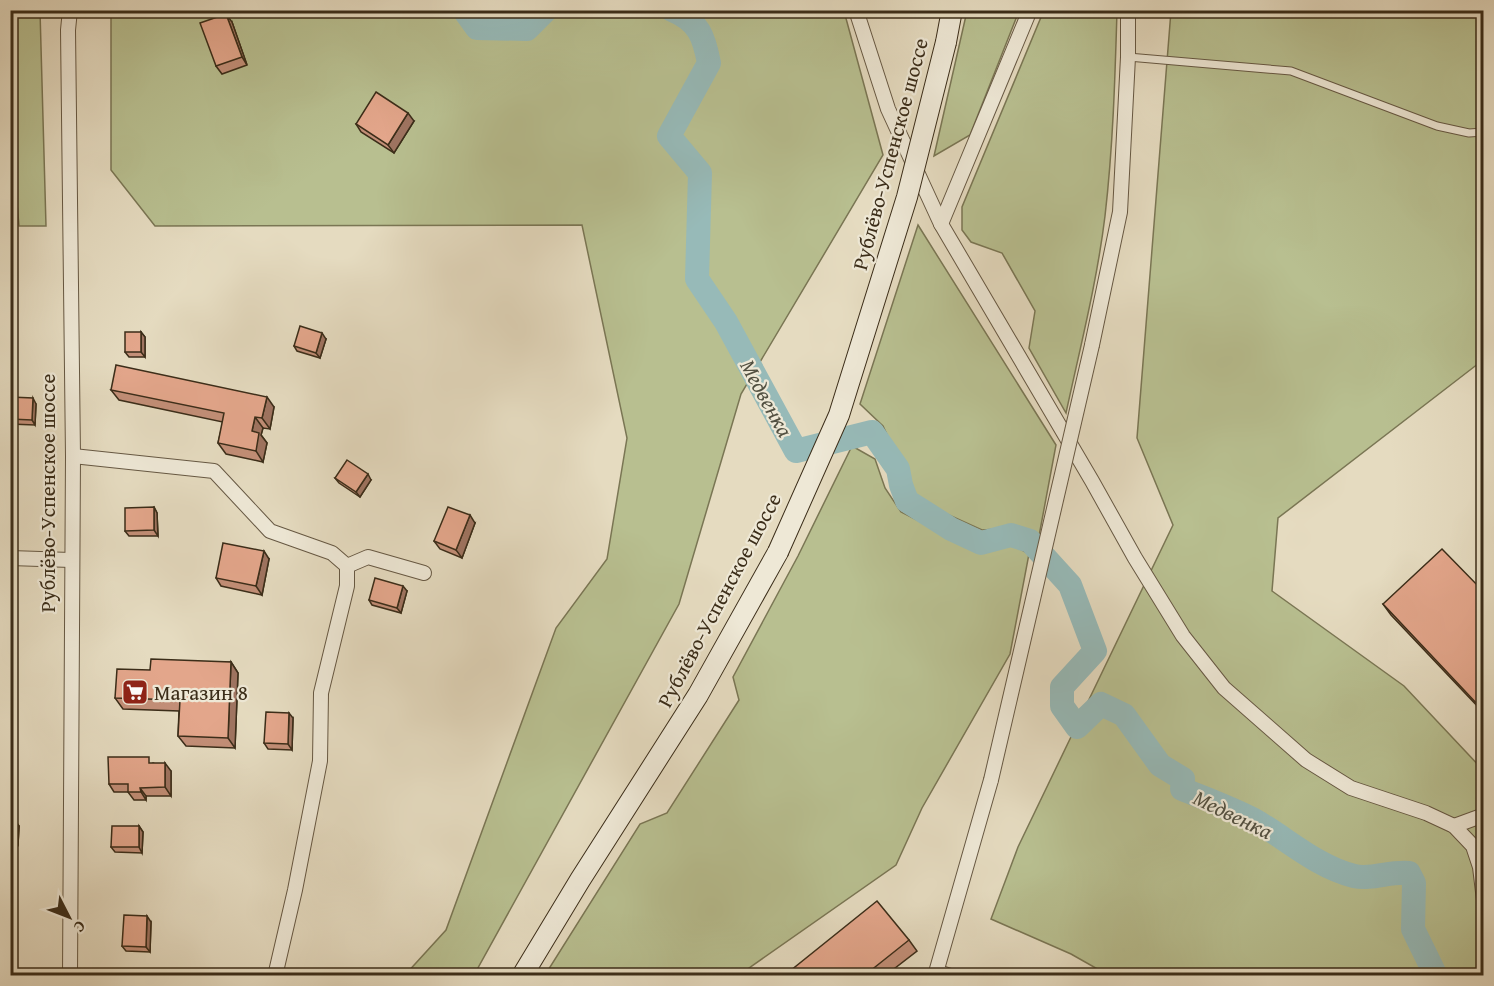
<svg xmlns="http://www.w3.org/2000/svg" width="1494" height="986" viewBox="0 0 1494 986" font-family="'Gentium Book Plus',serif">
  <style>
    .green { fill: #b8bf90; stroke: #7a7654; stroke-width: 1.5 }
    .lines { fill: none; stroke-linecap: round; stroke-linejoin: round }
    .river { stroke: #97bab8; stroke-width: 24 }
    .service-casing { stroke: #665843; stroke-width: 9 }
    .minor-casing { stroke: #665843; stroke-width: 16 }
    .secondary-casing { stroke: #3b2d19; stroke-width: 22 }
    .service { stroke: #eee8d6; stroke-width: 7 }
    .minor { stroke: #eee8d6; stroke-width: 14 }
    .secondary { stroke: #eee8d6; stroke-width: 20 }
    .minor-bridge-casing { stroke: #665843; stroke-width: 16; stroke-linecap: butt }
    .secondary-bridge-casing { stroke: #3b2d19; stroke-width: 22; stroke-linecap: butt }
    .minor-bridge { stroke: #eee8d6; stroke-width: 14 }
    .secondary-bridge { stroke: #eee8d6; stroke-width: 20 }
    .wall { fill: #c38f78; stroke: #3b2d19; stroke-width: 1.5 }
    .shaded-wall { fill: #9f7461; stroke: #3b2d19; stroke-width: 1.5 }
    .building { fill: #e3a68b; stroke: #3b2d19; stroke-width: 1.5 }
    .labels { text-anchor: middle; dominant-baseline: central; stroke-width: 4.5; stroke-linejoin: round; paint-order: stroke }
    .street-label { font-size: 21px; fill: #3b2d19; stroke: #eee8d6 }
    .poi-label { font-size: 21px; fill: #3b2d19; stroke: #eee8d6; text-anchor: start }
    .water-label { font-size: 22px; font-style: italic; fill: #525041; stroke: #eee8d6 }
  </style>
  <rect width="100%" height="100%" fill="#e5dbc0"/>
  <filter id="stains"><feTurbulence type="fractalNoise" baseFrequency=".00333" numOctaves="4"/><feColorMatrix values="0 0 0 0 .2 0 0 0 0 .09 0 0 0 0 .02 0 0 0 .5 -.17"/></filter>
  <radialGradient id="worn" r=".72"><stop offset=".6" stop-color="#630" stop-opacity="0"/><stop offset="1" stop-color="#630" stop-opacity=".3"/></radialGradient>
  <g class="green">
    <path d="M1044,10L1117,11C1115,79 1113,147 1105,216C1097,282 1080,348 1066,413L1029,348L1035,311L1002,253L971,242L962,230V207Z"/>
    <polygon points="10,11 40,11 46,226 19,226 10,124"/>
    <polygon points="111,11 844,11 883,155 741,394 679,604 474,975 405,975 446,930 556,628 607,559 627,438 582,225 155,226 111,170"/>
    <polygon points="967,11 1019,11 970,135 934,156"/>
    <polygon points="1171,11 1483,11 1483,360 1278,518 1272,591 1404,686 1483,770 1483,975 1108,975 1071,954 991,919 1018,847 1173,525 1137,438"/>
    <polygon points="918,225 1056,445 1039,536 1015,528 982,530 918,501 883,426 860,404"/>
    <polygon points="852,446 875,459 885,488 901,512 980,552 1013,545 1029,554 1010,654 922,808 896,865 739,975 545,975 640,824 667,813 739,700 733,677 798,556"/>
  </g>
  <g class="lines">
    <g class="river">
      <polyline points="464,10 477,28 527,29 546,10"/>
      <path d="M672,10C699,21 704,37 709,63L669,136L700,173L697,279L726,322L796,451L872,432L898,469L901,485L907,501L951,529L981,543L1011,535L1030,541L1070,585L1095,651L1062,687V706L1077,727L1101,704L1124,715L1160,765L1183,779L1182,789C1206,799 1231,808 1254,820C1286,838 1317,867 1354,876C1372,880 1390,871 1409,873L1414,883L1413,929L1436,976"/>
    </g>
    <defs>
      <g id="service">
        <polyline points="1128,57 1291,71 1437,126 1469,133 1484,132"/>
        <polyline points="937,968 962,976"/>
      </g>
      <g id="minor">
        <polyline points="856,10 888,109 941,224 1092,481 1135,558 1183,636 1224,688 1306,760 1351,788 1426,813 1454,826 1473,846 1480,867 1484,900"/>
        <polyline points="941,224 1030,10"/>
        <polyline points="1092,345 1120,212 1128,57 1128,10"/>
        <polyline points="73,456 214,471 270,531 332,553 347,566 347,586 321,693 320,761 295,890 275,976"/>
        <polyline points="10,558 71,560"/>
        <polyline points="347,566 368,557 424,573"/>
        <polyline points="1454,826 1484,815"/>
        <polyline points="70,976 73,456 68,30 70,10"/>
        <polyline points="935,976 991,780"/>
      </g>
      <g id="secondary">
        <polyline points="946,42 952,10"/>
        <polyline points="522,976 580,880 698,695 778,552"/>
      </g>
    </defs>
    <use href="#service" class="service-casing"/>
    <use href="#minor" class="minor-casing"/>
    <use href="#secondary" class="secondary-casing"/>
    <use href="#service" class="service"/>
    <use href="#minor" class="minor"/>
    <use href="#secondary" class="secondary"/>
    <defs>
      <polyline id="minor-bridge" points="991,780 1092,345"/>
      <polyline id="secondary-bridge" points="778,552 839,415 907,197 946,42"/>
    </defs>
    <use href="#minor-bridge" class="minor-bridge-casing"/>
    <use href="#secondary-bridge" class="secondary-bridge-casing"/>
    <use href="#minor-bridge" class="minor-bridge"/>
    <use href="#secondary-bridge" class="secondary-bridge"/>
  </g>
  <g class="wall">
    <polygon points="232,22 247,65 222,74 216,66"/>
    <polygon points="414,121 394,153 361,132 356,124"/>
    <polygon points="141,332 145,337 145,357 129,357 125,352"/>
    <polygon points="326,339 320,358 297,351 294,346"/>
    <polygon points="111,390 274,407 270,429 263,428 261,435 267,443 263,462 226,454 218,443 223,422 119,400"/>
    <polygon points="10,397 36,404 35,425 10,424"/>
    <polygon points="335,478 371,480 360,497 339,483"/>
    <polygon points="154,507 157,513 158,536 129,536 125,531"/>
    <polygon points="475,523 462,558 440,549 434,541"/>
    <polygon points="269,559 262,595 221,586 216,578"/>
    <polygon points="407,591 401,613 372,605 369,600"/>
    <polygon points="1484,592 1484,713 1391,615 1383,604"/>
    <polygon points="231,662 238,673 235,748 186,746 178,736 179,711 123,709 115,698 150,670"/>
    <polygon points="293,718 292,750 268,749 264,743"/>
    <polygon points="153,763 171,771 171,796 146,796 146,800 134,800 128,792 114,792 109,784"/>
    <polygon points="10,820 19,826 18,845 10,845"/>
    <polygon points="139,826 143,832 142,853 115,852 111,847"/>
    <polygon points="151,922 150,952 126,951 122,946"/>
    <polygon points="909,940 917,951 886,975 785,975"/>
  </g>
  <g class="shaded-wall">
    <polygon points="226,14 232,22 247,65 242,57"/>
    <polygon points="408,113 414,121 394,153 388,145"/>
    <polygon points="141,332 145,337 145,357 141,352"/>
    <polygon points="322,333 326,339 320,358 316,353"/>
    <polygon points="267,397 274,407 270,429 262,418"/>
    <polygon points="33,398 36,404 35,425 32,420"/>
    <polygon points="255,417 263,428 261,435 267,443 263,462 256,451 252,431"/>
    <polygon points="368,474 371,480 360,497 356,492"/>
    <polygon points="154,507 157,513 158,536 154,530"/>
    <polygon points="470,515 475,523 462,558 456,550"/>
    <polygon points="264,551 269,559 262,595 256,586"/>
    <polygon points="10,585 13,588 10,611"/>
    <polygon points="403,586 407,591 401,613 397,608"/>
    <polygon points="231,662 238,673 235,748 228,738"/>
    <polygon points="289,713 293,718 292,750 288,744"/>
    <polygon points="165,763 171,771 171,796 165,787"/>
    <polygon points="140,788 146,796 146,800 141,792"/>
    <polygon points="15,820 19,826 18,845 14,840"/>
    <polygon points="139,826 143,832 142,853 139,847"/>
    <polygon points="147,916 151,922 150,952 146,947"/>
  </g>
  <g class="building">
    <polygon points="226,14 242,57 216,66 200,23"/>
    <polygon points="376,92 408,113 388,145 356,124"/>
    <polygon points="300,326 322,333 316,353 294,346"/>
    <rect x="125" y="332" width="16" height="20"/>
    <polygon points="116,365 267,397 262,418 255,417 252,431 259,433 256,451 218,443 224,413 111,390"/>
    <polygon points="10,397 33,398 32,420 10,419"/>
    <polygon points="347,460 368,474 356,492 335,478"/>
    <polygon points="154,507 154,530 125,531 125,508"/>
    <polygon points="448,507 470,515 456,550 434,541"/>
    <polygon points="223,543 264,551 256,586 216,578"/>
    <polygon points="1442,549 1484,592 1484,709 1480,707 1383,604"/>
    <polygon points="375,578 403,586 397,608 369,600"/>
    <polygon points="151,659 231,662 228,738 178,736 180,700 115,698 117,669 150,670"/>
    <polygon points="266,712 289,713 288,744 264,743"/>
    <polygon points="108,757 149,757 149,763 165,763 165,787 140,788 141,792 128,792 128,784 109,784"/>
    <polygon points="10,820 15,820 14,840 10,840"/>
    <polygon points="112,826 139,826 139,847 111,847"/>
    <polygon points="877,901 909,940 865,975 785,975"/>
    <polygon points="124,915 147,916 146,947 122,946"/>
  </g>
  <defs>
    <symbol id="supermarket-square" viewBox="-11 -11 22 22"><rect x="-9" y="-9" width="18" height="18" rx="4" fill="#8f2418" stroke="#eee8d6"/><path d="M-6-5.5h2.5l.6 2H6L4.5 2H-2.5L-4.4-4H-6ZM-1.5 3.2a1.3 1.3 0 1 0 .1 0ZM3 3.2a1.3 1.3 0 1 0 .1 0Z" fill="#fff"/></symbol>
  </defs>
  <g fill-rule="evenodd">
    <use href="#supermarket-square" x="120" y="677" width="30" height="30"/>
  </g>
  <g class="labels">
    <g class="street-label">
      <text transform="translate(890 154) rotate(-75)">Рублёво-Успенское шоссе</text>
      <text transform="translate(47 493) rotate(-90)">Рублёво-Успенское шоссе</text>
      <text transform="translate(719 600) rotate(-62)">Рублёво-Успенское шоссе</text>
    </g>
    <g class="poi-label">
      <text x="154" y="692">Магазин 8</text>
    </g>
    <g class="water-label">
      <text transform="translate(767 398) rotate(61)">Медвенка</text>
      <text transform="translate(1233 814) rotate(26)">Медвенка</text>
    </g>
  </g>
  <rect width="1494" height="986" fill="none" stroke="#e5dbc0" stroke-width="36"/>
  <rect x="12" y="12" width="1470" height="962" fill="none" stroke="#3b2d19" stroke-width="3"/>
  <rect x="18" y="18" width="1458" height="950" fill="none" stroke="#3b2d19" stroke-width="1.5"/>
  <g transform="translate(69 917) rotate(132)" stroke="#eee8d6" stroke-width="4.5" paint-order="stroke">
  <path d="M0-4.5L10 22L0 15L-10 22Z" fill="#3b2d19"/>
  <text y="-9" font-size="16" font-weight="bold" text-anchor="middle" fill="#3b2d19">С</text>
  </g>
  <rect width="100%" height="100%" filter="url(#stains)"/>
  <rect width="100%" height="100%" fill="url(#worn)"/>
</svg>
